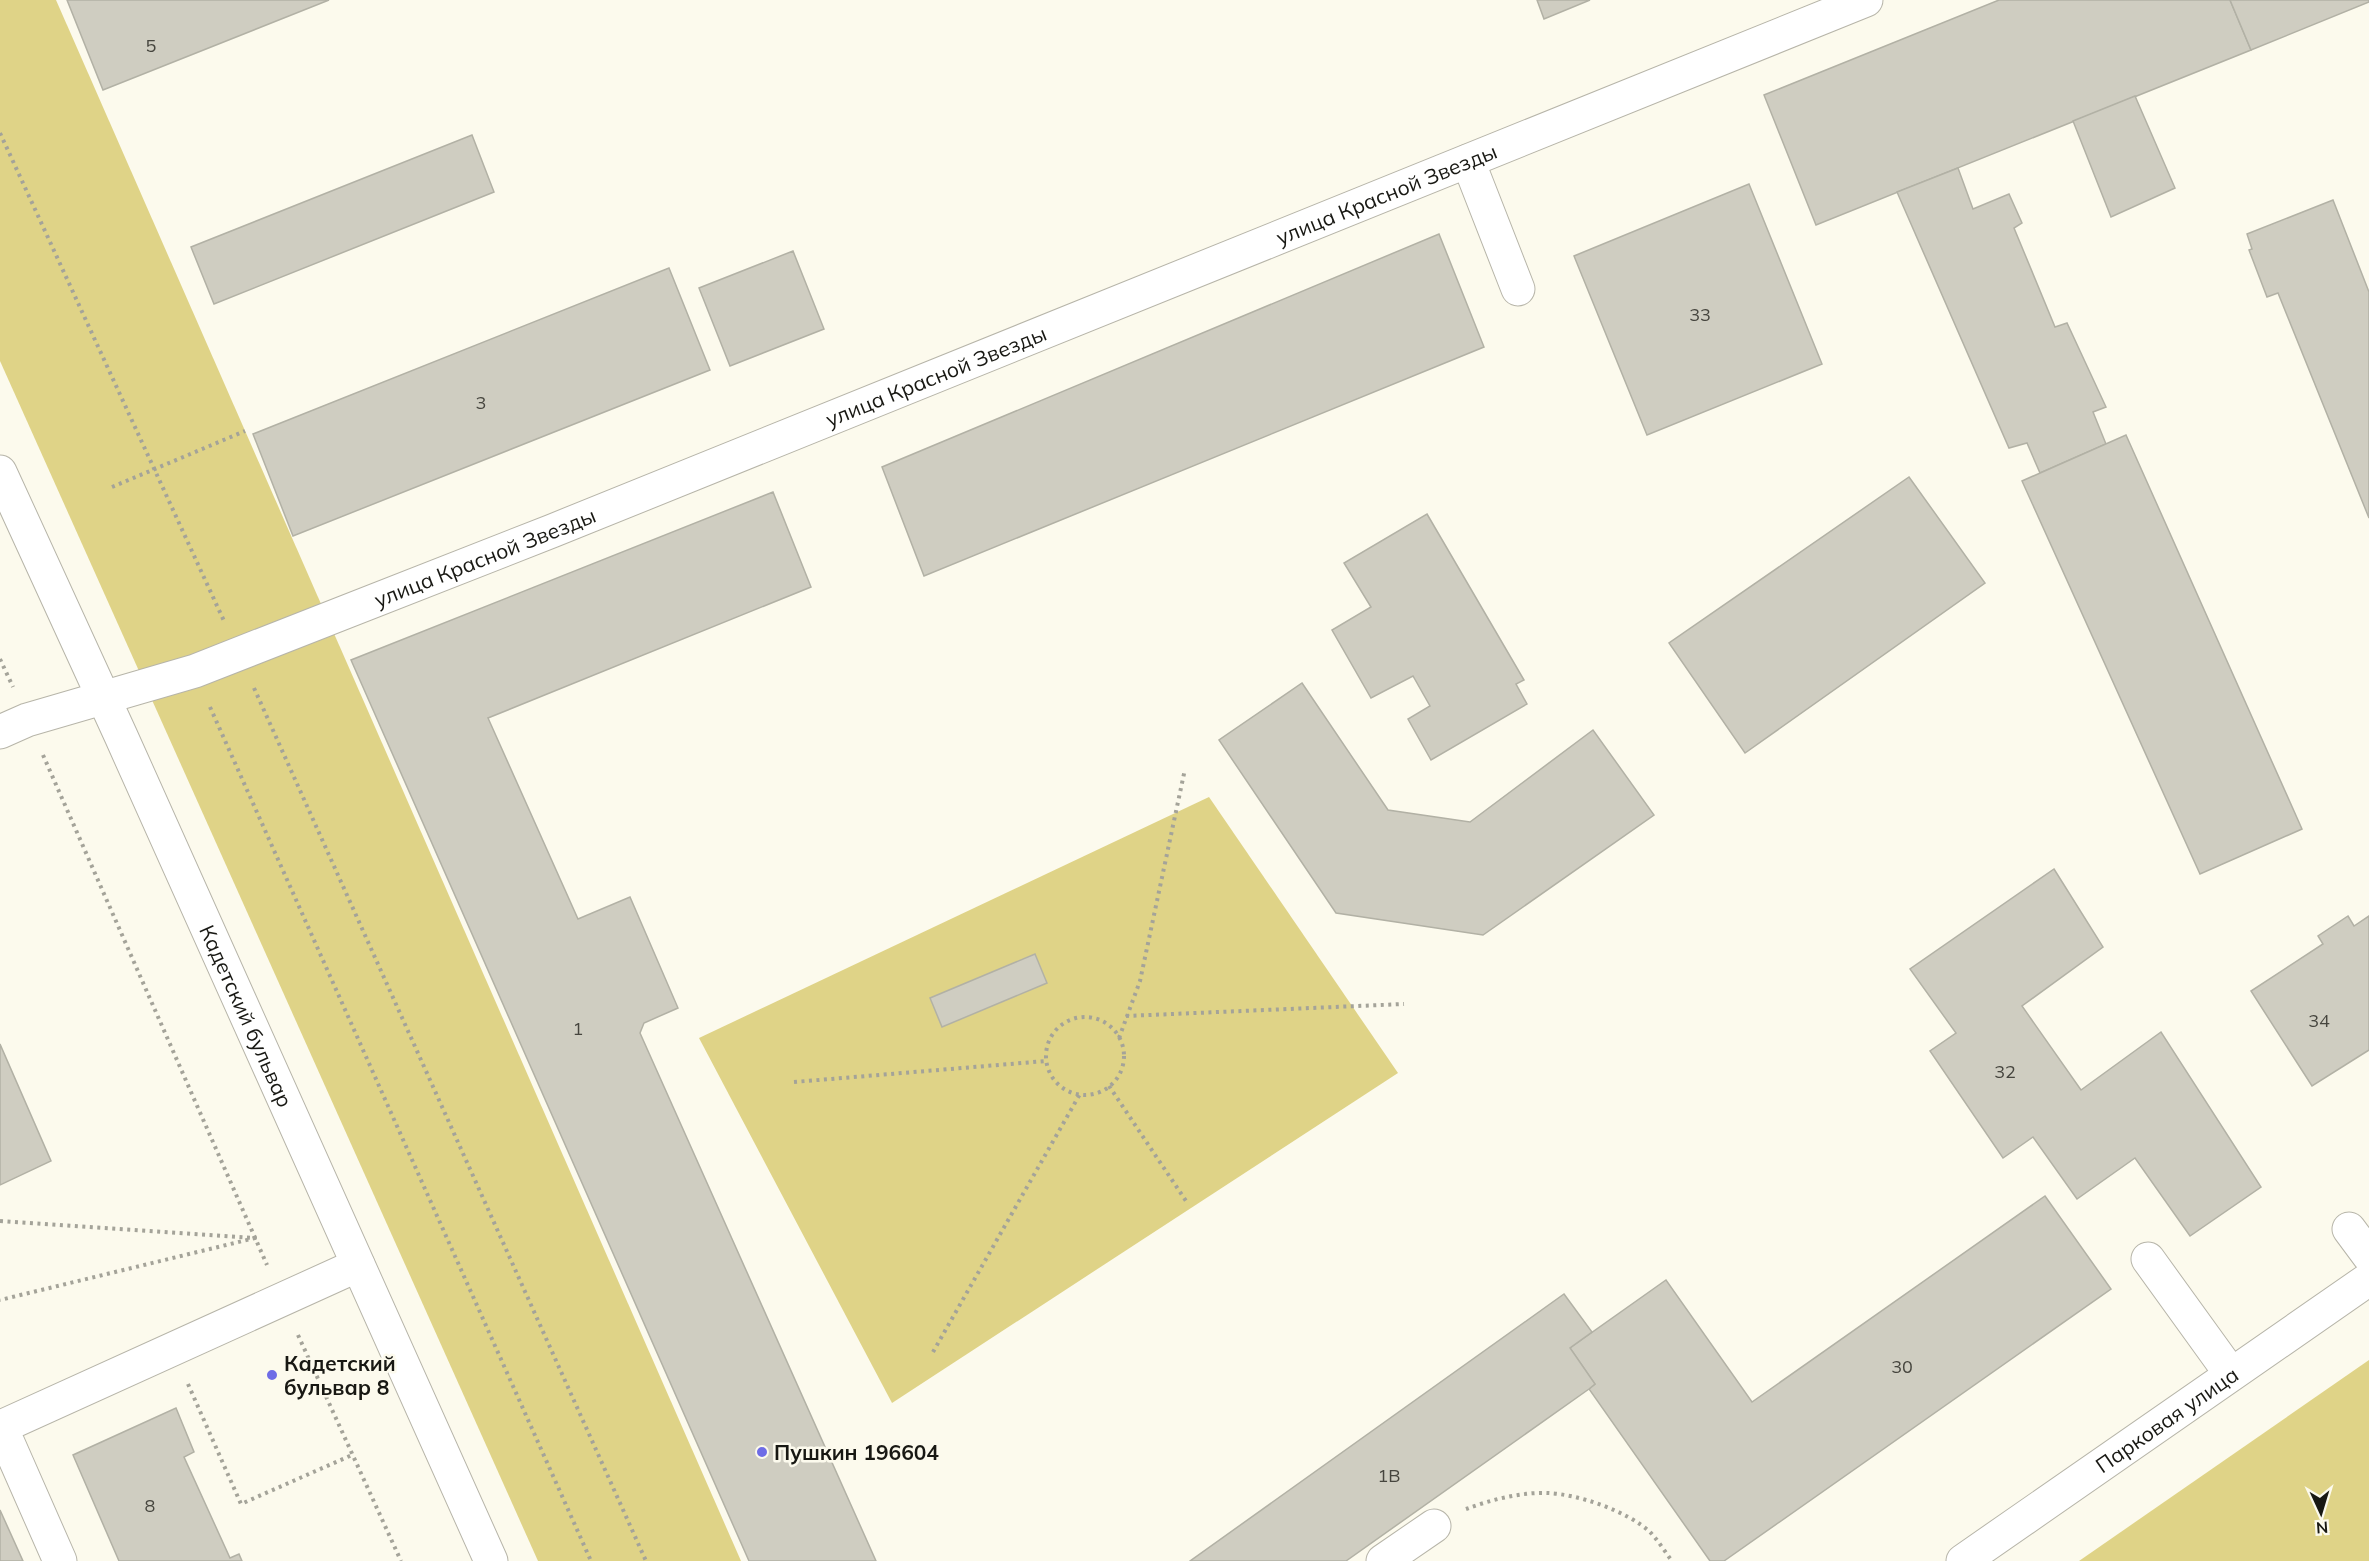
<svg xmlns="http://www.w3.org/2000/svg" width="2369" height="1561" viewBox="0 0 2369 1561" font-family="Mulish,sans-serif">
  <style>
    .green { fill: #dfd387 }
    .building { fill: #cfcdc1; stroke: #b2b1a5; stroke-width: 1.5 }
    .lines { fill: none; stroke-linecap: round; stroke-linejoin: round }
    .minor-casing { stroke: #b7b5a9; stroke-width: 35 }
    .major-casing { stroke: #b7b5a9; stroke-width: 35 }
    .path { stroke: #a4a399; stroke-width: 4; stroke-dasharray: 3 4.5; stroke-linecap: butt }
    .minor { stroke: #fff; stroke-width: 33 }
    .major { stroke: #fff; stroke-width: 33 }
    .poi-dot { fill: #6e6ce6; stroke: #fcfaed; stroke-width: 2 }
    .labels { text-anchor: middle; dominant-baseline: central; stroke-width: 5; stroke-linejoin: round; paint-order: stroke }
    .number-label { font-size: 18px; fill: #46453e }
    .street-label { font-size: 21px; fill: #181813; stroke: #fcfaed }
    .poi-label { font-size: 21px; font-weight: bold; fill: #181813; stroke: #fcfaed; text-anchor: start }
  </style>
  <rect width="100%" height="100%" fill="#fcfaed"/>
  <g class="green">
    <polygon points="0,0 56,0 741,1561 538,1561 0,361"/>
    <polygon points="1209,797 1398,1073 892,1403 699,1038"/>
    <polygon points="2369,1360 2369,1561 2079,1561"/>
  </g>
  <g class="building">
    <polygon points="67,0 329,0 103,90"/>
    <polygon points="1537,0 1590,0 1544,19"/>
    <polygon points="1999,0 2230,0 2251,50 1816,225 1764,95"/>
    <polygon points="2230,0 2369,0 2369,2 2251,50"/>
    <polygon points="2135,96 2175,188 2111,217 2073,121"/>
    <polygon points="472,135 494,192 214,304 191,247"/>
    <polygon points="1958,168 1973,209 2009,194 2022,223 2014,228 2055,327 2067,323 2106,407 2093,412 2106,444 2040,473 2027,443 2009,448 1897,192"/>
    <polygon points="1749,184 1822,364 1647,435 1574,256"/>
    <polygon points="2333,200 2369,292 2369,518 2278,293 2267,297 2249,250 2252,249 2247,234"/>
    <polygon points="1439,234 1484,347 924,576 882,467"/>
    <polygon points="793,251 824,329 730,366 699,288"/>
    <polygon points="669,268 710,370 293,536 253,434"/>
    <polygon points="2126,435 2302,829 2200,874 2022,481"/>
    <polygon points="1909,477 1985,583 1745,753 1669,643"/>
    <polygon points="773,492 811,587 488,718 578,919 630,897 678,1008 644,1023 640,1033 876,1561 749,1561 351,660"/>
    <polygon points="1427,514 1524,680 1516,684 1527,704 1431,760 1408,719 1430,706 1413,676 1371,698 1332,630 1371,607 1344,563"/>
    <polygon points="1302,683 1388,810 1470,822 1593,730 1654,815 1483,935 1336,913 1219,740"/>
    <polygon points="2054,869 2103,947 2022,1006 2081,1090 2161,1032 2261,1187 2190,1236 2135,1158 2077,1199 2033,1137 2003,1158 1930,1051 1956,1033 1910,969"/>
    <polygon points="2348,916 2354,926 2369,916 2369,1050 2312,1086 2251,991 2323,944 2318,936"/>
    <polygon points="1035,954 1047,983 942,1027 930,998"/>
    <polygon points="0,1044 51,1161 0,1185"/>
    <polygon points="2045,1196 2111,1289 1724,1561 1710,1561 1589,1389 1595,1384 1570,1348 1666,1280 1752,1402"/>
    <polygon points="1564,1294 1592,1332 1570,1348 1595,1384 1589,1389 1346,1561 1190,1561"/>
    <polygon points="176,1408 194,1452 184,1457 230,1558 239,1554 242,1561 119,1561 73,1455"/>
    <polygon points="0,1510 23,1561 0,1561"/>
  </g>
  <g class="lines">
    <defs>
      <g id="minor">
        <polyline points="1468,161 1518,289"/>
        <path id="s1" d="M0,472L121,736L491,1561"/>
        <path id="s2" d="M0,732L27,720L195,671L552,531L1866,0"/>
        <polyline points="2349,1229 2369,1256"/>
        <polyline points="2148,1259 2231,1374"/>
        <polyline points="60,1561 1,1427 358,1265"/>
        <polyline points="1383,1561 1434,1526"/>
      </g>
      <g id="major">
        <path id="s3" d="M1963,1561L2369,1279"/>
      </g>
    </defs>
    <use href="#minor" class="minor-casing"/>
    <use href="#major" class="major-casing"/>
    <g class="path">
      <polyline points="0,133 224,621"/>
      <polyline points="112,487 245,431"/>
      <polyline points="0,659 13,687"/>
      <polyline points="254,688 646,1561"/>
      <polyline points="210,707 591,1561"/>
      <polyline points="43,755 267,1265"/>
      <polyline points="1126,1016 1404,1004"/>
      <circle cx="1085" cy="1056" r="39"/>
      <polyline points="1119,1038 1140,981 1185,769"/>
      <polyline points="794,1082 1046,1061"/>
      <polyline points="1109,1086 1186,1201"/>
      <polyline points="0,1221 255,1238 0,1300"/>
      <polyline points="298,1335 401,1561"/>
      <polyline points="933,1352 1080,1094"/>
      <polyline points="188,1384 241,1504 352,1455"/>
      <path d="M1466,1509C1490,1500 1521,1492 1547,1493C1578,1494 1627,1511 1650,1532C1658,1540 1665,1552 1672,1561"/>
    </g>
    <use href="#minor" class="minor"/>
    <use href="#major" class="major"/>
  </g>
  <g class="poi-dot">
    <circle cx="272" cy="1375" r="6"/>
    <circle cx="762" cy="1452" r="6"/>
  </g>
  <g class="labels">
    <g class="number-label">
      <text x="151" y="45">5</text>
      <text x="1700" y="314">33</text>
      <text x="481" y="402">3</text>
      <text x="2319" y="1020">34</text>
      <text x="578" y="1028">1</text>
      <text x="2005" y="1071">32</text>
      <text x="1902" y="1366">30</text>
      <text x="1389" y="1475">1В</text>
      <text x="150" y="1505">8</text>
    </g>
    <g class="street-label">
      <text stroke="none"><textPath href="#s2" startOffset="1488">улица Красной Звезды</textPath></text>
      <text stroke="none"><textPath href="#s2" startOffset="1002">улица Красной Звезды</textPath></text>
      <text stroke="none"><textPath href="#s2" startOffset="516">улица Красной Звезды</textPath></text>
      <text stroke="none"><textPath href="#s1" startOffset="597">Кадетский бульвар</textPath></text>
      <text stroke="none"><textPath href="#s3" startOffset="248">Парковая улица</textPath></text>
    </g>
    <g class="poi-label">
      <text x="284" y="1363">Кадетский<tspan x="284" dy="24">бульвар 8</tspan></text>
      <text x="774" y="1452">Пушкин 196604</text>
    </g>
  </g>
  <g transform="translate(2321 1513) rotate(176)" stroke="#fcfaed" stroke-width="4.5" paint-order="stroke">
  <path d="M0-4.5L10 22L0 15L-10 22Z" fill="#181813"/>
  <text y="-9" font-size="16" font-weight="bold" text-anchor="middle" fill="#181813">N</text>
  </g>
</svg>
